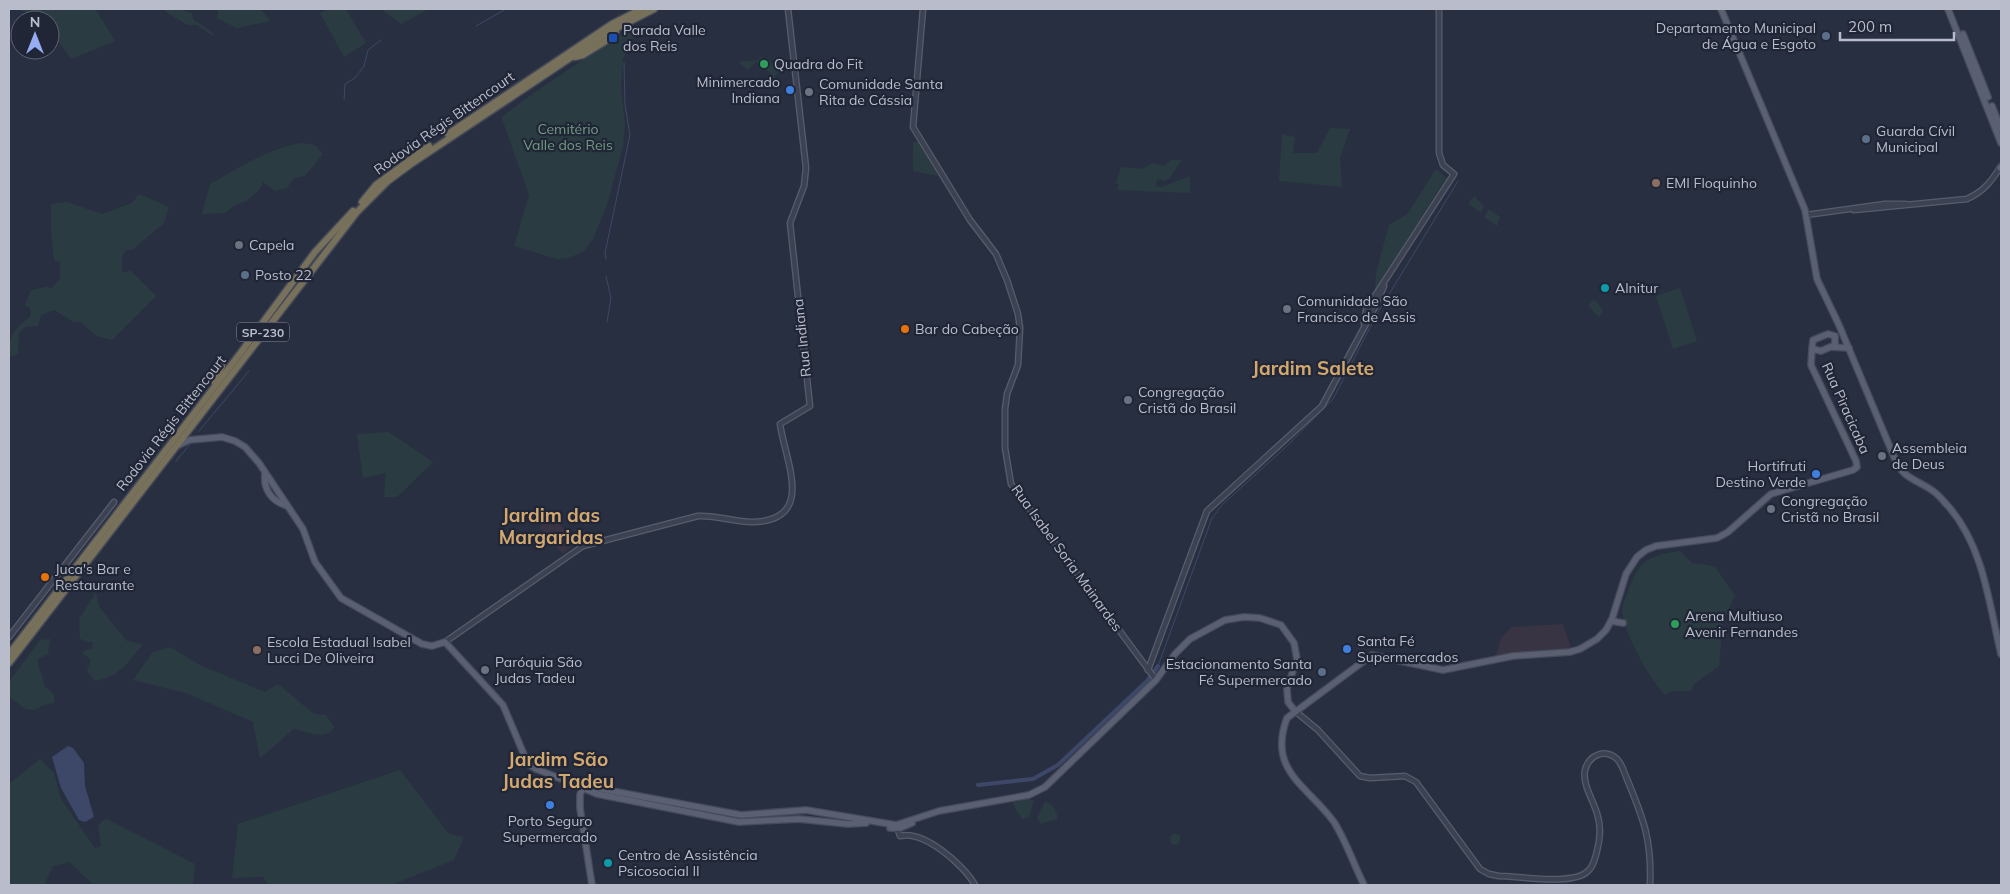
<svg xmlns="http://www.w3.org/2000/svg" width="2010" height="894" viewBox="0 0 2010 894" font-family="Mulish,sans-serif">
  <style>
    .medical { fill: #383443 }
    .green { fill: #2a3c42 }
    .water { fill: #3d4868 }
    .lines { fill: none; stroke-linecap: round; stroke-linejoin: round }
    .stream { stroke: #3d4868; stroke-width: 1 }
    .canal { stroke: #3d4868; stroke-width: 4 }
    .minor-casing { stroke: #575d6c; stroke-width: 7 }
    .major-casing { stroke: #464b5b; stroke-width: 8 }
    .highway-casing { stroke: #444a59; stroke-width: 9 }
    .minor { stroke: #3c4251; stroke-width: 4.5 }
    .major { stroke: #5a6071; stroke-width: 5.5 }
    .highway { stroke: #77705a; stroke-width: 6 }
    .service-dot { fill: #5c6f8a; stroke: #212637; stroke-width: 2 }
    .transit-dot { fill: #1a4fb4; stroke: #212637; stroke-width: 2 }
    .leisure-dot { fill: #2e9e5b; stroke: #212637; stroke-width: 2 }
    .shop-dot { fill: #3f7fe0; stroke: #212637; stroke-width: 2 }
    .worship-dot { fill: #6b7280; stroke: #212637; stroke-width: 2 }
    .education-dot { fill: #8d6e63; stroke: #212637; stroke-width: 2 }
    .culture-dot { fill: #0f9aa8; stroke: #212637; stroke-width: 2 }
    .food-dot { fill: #e8710a; stroke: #212637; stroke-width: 2 }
    .labels { text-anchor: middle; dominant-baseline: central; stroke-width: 4.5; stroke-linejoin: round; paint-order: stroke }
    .shield { fill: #212637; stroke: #8b909f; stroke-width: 1 }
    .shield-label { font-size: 12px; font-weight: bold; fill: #b9bdcb }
    .poi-label { font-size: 14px; fill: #b9bdcb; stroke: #212637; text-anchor: start }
    .street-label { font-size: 14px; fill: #b9bdcb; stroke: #212637 }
    .park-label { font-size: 14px; fill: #729b81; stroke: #212637 }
    .district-label { font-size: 19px; font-weight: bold; fill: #d2a86e; stroke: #212637 }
  </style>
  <rect width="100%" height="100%" fill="#282f41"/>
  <g class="medical">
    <polygon points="552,517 577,542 563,554 540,528 541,524"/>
    <polygon points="1563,624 1571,648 1496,655 1501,638 1512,627"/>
  </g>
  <g class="green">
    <polygon points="15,9 96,10 115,41 71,59 50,29 50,20 43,20 41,16"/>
    <polygon points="157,9 179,9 192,13 193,19 214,34 213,36 197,25 187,25 163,10"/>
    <polygon points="218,9 260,9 271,21 237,28 217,18"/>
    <polygon points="329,9 346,9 366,43 344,57 320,13"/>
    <polygon points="381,9 429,9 401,24"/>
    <path d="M633,27L634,35L623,59L621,88L625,125L623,147L607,205L593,239L583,252L568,258L557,259L514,246L529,195L502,119L503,116C545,83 589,57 633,27Z"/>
    <polygon points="761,57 770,60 778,73 775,75 776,81 770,79 771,73 757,64 757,61 748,70 741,65 740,62 758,60"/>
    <polygon points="1330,128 1350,129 1340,158 1342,187 1279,181 1282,134 1295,137 1293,153 1317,153"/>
    <polygon points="913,142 922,142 938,176 913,171"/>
    <path d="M302,143L315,145L323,154L305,176L294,178L287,188L275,191L263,182L259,190L248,200L234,206L225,213L202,214L210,184C240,167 269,148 302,143Z"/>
    <polygon points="1172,160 1182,160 1169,179 1164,181 1157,179 1156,186 1162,187 1190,176 1190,193 1117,190 1119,184 1116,183 1121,167 1142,169 1154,163 1163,166"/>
    <polygon points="1436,169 1446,178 1375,290 1376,273 1389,225 1408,213"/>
    <path d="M139,194L169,207L164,223L132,250H126L122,257V272L131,271L156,296L112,340L96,336L81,322H74L54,310L41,315L38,326L25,327L19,333L18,354L9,357C9,333 13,331 31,316L30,308L25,305L31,290L46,287L51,288L60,279V263L54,260L51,230V204L67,202L102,214L132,203Z"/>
    <polygon points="1474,196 1484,206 1481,212 1468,204"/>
    <polygon points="1489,209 1500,217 1497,226 1484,217"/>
    <polygon points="1680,288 1697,341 1673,349 1656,296"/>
    <polygon points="1594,299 1603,310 1599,317 1588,306"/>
    <polygon points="389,432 433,462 397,497 384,497 386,473 363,478 357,434"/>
    <polygon points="598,513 600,522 585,526 582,517"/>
    <path d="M1680,551L1692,563L1709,565L1716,568L1735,596L1723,621L1719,666L1694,684L1691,691H1671L1665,695C1647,675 1626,637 1622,610C1622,605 1626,597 1628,592C1638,561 1649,555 1680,551Z"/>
    <path d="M96,592L99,607L127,641L143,644C127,663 121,676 95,681L87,671L91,659L82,654L85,650L92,649L93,643L80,639L79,619Z"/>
    <path d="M50,639L48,654L38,659C37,669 44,675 44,686L54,694V703L44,705L35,710L26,709L9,697V682L40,640Z"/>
    <path d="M170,647L202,666L265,692L278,684L314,714L326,715L334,727C327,741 307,732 294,729L260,758L253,722L186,693L133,680L153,652Z"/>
    <polygon points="40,759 54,773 61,799 95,848 101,846 98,825 106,819 195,864 193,885 94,885 69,862 53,866 44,885 9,885 9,784"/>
    <polygon points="400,770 449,834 464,837 454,860 391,885 269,885 263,877 232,878 238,824"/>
    <polygon points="1027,798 1034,801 1029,817 1022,819 1012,803"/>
    <path d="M1045,802C1052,802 1058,813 1057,819L1041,824L1037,818Z"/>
    <circle cx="1175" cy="839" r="5.5"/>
  </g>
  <polygon class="water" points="68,746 73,748 84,763 85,786 94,817 85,822 79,820 61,788 52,757"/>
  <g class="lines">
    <g class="stream">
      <polyline points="476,26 506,9"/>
      <polyline points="344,100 345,84 355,78 364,66 368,50 381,40"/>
      <polyline points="606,259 605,253 630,135 625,105 624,63"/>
      <polyline points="606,276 611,298 607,322"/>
      <polyline points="199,431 249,371"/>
      <polyline points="176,461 191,443"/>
      <polyline points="1158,666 1212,518 1223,504 1288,445 1333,399 1377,314 1458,181"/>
    </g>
    <polyline class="canal" points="978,785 1033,779 1058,765 1147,681 1158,666"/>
    <defs>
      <g id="minor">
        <polyline points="923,9 913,127 970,220 996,254 1007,280 1018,314 1020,328 1018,365 1007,394 1005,409 1005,448 1011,484 1156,680"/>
        <path d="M1854,210L1967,199C1984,191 1991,182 2001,166"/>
        <polyline points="1806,215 1885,204 1906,204"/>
        <circle cx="1372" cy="303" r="5"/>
        <polyline points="1373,299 1454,174 1443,165 1439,153 1439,9"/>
        <polyline points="1376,304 1384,286"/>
        <polyline points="1364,323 1367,305"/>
        <polyline points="9,637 114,502"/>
        <path d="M445,642L583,546L698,516C717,515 734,522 752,522C817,521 785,461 780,424L810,406L790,223L804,186L806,168L788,9"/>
        <polyline points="1148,670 1207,511 1322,406 1375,307"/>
        <path d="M1295,711L1318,730L1360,776L1370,778L1405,776L1416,782L1480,869L1489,874L1499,876C1519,876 1574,886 1588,871C1594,866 1595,858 1597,851C1600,840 1601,828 1598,817C1595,802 1582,786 1585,770C1589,755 1605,748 1617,759C1622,764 1624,772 1627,779C1644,820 1652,841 1650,885"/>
        <path d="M897,827L900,836C924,830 964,865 975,885"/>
      </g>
      <g id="major">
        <path d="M1721,9L1805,210L1817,279L1839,325L1897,464C1904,478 1921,482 1933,491C1939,495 1944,502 1949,507C1984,548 1989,604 2001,654"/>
        <polyline points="1948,9 2001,143"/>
        <polyline points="1963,34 1988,97"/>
        <polyline points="1992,106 2001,129"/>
        <polyline points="2000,168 2001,167"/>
        <polygon points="1828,334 1835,336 1835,345 1821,351 1812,349 1813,340"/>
        <polyline points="1831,347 1849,348"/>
        <polyline points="179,445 189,440 222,437 235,441 245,447 259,463 303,529 315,562 341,598 422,644 432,646 445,642 503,705 528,764 536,769 574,784 741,815 806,810 896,825 939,811 1029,795 1045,787 1156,680 1175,654 1190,639 1225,620 1244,617 1260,618 1281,625 1294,643 1297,659 1287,689 1288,702 1295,711"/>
        <path d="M265,473C263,489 271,501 287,506"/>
        <polyline points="1611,621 1623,623"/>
        <polyline points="576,785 597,794 739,822 799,819 848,824 866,823"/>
        <polyline points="583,787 580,795 580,808 592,885"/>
        <polyline points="890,828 900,828 912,823"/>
        <path d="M1364,885C1354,865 1346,841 1334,822C1308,786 1267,771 1287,718L1372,655L1443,670L1513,656L1570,652L1580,649L1597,639L1606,630L1612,619L1626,574L1637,557L1646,550L1656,546L1717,538L1728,532L1771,494L1853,470L1857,467L1856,461L1811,365L1812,349"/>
      </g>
      <g id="highway">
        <polyline points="575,57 583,55 614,36 616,31 613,27"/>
        <polyline points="448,134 612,24 642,9"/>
        <polyline points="362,202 376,185 429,146"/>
        <polyline points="215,383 222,366"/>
        <polyline points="9,654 239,355 315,252 353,211"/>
        <polyline points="9,663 357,212 388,181 411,164 609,32 654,9"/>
      </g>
    </defs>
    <use href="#minor" class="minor-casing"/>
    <use href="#major" class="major-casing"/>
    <use href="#highway" class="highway-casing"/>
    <use href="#minor" class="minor"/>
    <use href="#major" class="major"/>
    <use href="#highway" class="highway"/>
  </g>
  <g class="service-dot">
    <circle cx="1826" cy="36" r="5"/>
    <circle cx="1866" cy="139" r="5"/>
    <circle cx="245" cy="275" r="5"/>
    <circle cx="1322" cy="672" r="5"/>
  </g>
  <rect class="transit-dot" x="608" y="33" width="10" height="10" rx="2.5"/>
  <g class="leisure-dot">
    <circle cx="764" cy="64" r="5"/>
    <circle cx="1675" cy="624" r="5"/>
  </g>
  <g class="shop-dot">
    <circle cx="790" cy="90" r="5"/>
    <circle cx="1816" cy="474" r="5"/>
    <circle cx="1347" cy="649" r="5"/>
    <circle cx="550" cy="805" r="5"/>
  </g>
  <g class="worship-dot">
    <circle cx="809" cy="92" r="5"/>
    <circle cx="239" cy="245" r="5"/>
    <circle cx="1287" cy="309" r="5"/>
    <circle cx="1128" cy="400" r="5"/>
    <circle cx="1882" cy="456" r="5"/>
    <circle cx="1771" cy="509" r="5"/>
    <circle cx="485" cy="670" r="5"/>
  </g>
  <g class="education-dot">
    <circle cx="1656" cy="183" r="5"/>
    <circle cx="257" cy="650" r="5"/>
  </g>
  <g class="culture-dot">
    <circle cx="1605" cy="288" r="5"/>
    <circle cx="608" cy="863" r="5"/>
  </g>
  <g class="food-dot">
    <circle cx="905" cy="329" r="5"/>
    <circle cx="45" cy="577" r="5"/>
  </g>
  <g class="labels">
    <rect class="shield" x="237" y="322.5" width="52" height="19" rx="4"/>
    <g class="shield-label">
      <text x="263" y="332">SP-230</text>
    </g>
    <g class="poi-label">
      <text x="1816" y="28" text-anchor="end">Departamento Municipal<tspan x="1816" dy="16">de Água e Esgoto</tspan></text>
      <text x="623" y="30">Parada Valle<tspan x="623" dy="16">dos Reis</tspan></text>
      <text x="774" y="64">Quadra do Fit</text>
      <text x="780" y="82" text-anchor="end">Minimercado<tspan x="780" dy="16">Indiana</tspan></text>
      <text x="819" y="84">Comunidade Santa<tspan x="819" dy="16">Rita de Cássia</tspan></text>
      <text x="1876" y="131">Guarda Cívil<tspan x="1876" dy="16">Municipal</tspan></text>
      <text x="1666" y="183">EMI Floquinho</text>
      <text x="249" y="245">Capela</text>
      <text x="255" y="275">Posto 22</text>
      <text x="1615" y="288">Alnitur</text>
      <text x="1297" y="301">Comunidade São<tspan x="1297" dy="16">Francisco de Assis</tspan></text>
      <text x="915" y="329">Bar do Cabeção</text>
      <text x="1138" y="392">Congregação<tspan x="1138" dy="16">Cristã do Brasil</tspan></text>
      <text x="1892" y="448">Assembleia<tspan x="1892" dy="16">de Deus</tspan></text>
      <text x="1806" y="466" text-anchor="end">Hortifruti<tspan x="1806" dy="16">Destino Verde</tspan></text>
      <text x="1781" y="501">Congregação<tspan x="1781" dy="16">Cristã no Brasil</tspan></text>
      <text x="55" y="569">Juca's Bar e<tspan x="55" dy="16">Restaurante</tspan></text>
      <text x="1685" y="616">Arena Multiuso<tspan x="1685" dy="16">Avenir Fernandes</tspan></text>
      <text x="1357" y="641">Santa Fé<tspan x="1357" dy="16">Supermercados</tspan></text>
      <text x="267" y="642">Escola Estadual Isabel<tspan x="267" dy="16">Lucci De Oliveira</tspan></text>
      <text x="495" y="662">Paróquia São<tspan x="495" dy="16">Judas Tadeu</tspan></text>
      <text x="1312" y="664" text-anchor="end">Estacionamento Santa<tspan x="1312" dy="16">Fé Supermercado</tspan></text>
      <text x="550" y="821" text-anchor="middle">Porto Seguro<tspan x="550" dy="16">Supermercado</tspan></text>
      <text x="618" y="855">Centro de Assistência<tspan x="618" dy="16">Psicosocial II</tspan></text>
    </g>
    <g class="street-label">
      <text transform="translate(444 123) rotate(-35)">Rodovia Régis Bittencourt</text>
      <text transform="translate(802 338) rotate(-96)">Rua Indiana</text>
      <text transform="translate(1846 408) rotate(66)">Rua Piracicaba</text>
      <text transform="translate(171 423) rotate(-52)">Rodovia Régis Bittencourt</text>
      <text transform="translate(1067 558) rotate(54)">Rua Isabel Soria Mainardes</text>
    </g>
    <g class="park-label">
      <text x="568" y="129">Cemitério<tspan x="568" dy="16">Valle dos Reis</tspan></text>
    </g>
    <g class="district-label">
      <text x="1313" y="368">Jardim Salete</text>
      <text x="551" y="515">Jardim das<tspan x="551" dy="22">Margaridas</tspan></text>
      <text x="558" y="759">Jardim São<tspan x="558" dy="22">Judas Tadeu</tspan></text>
    </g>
  </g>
  <rect width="2010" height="894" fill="none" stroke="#b9bdcb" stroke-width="20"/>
  <g transform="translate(35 35)"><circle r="24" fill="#212637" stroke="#5e6272"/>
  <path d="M0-4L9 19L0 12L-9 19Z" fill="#96acf4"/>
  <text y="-8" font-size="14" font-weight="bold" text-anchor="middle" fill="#b9bdcb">N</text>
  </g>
  <path d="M1840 32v8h114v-8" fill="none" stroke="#b9bdcb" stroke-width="2.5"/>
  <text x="1848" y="32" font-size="15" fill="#b9bdcb" stroke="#212637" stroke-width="4" paint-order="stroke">200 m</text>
</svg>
